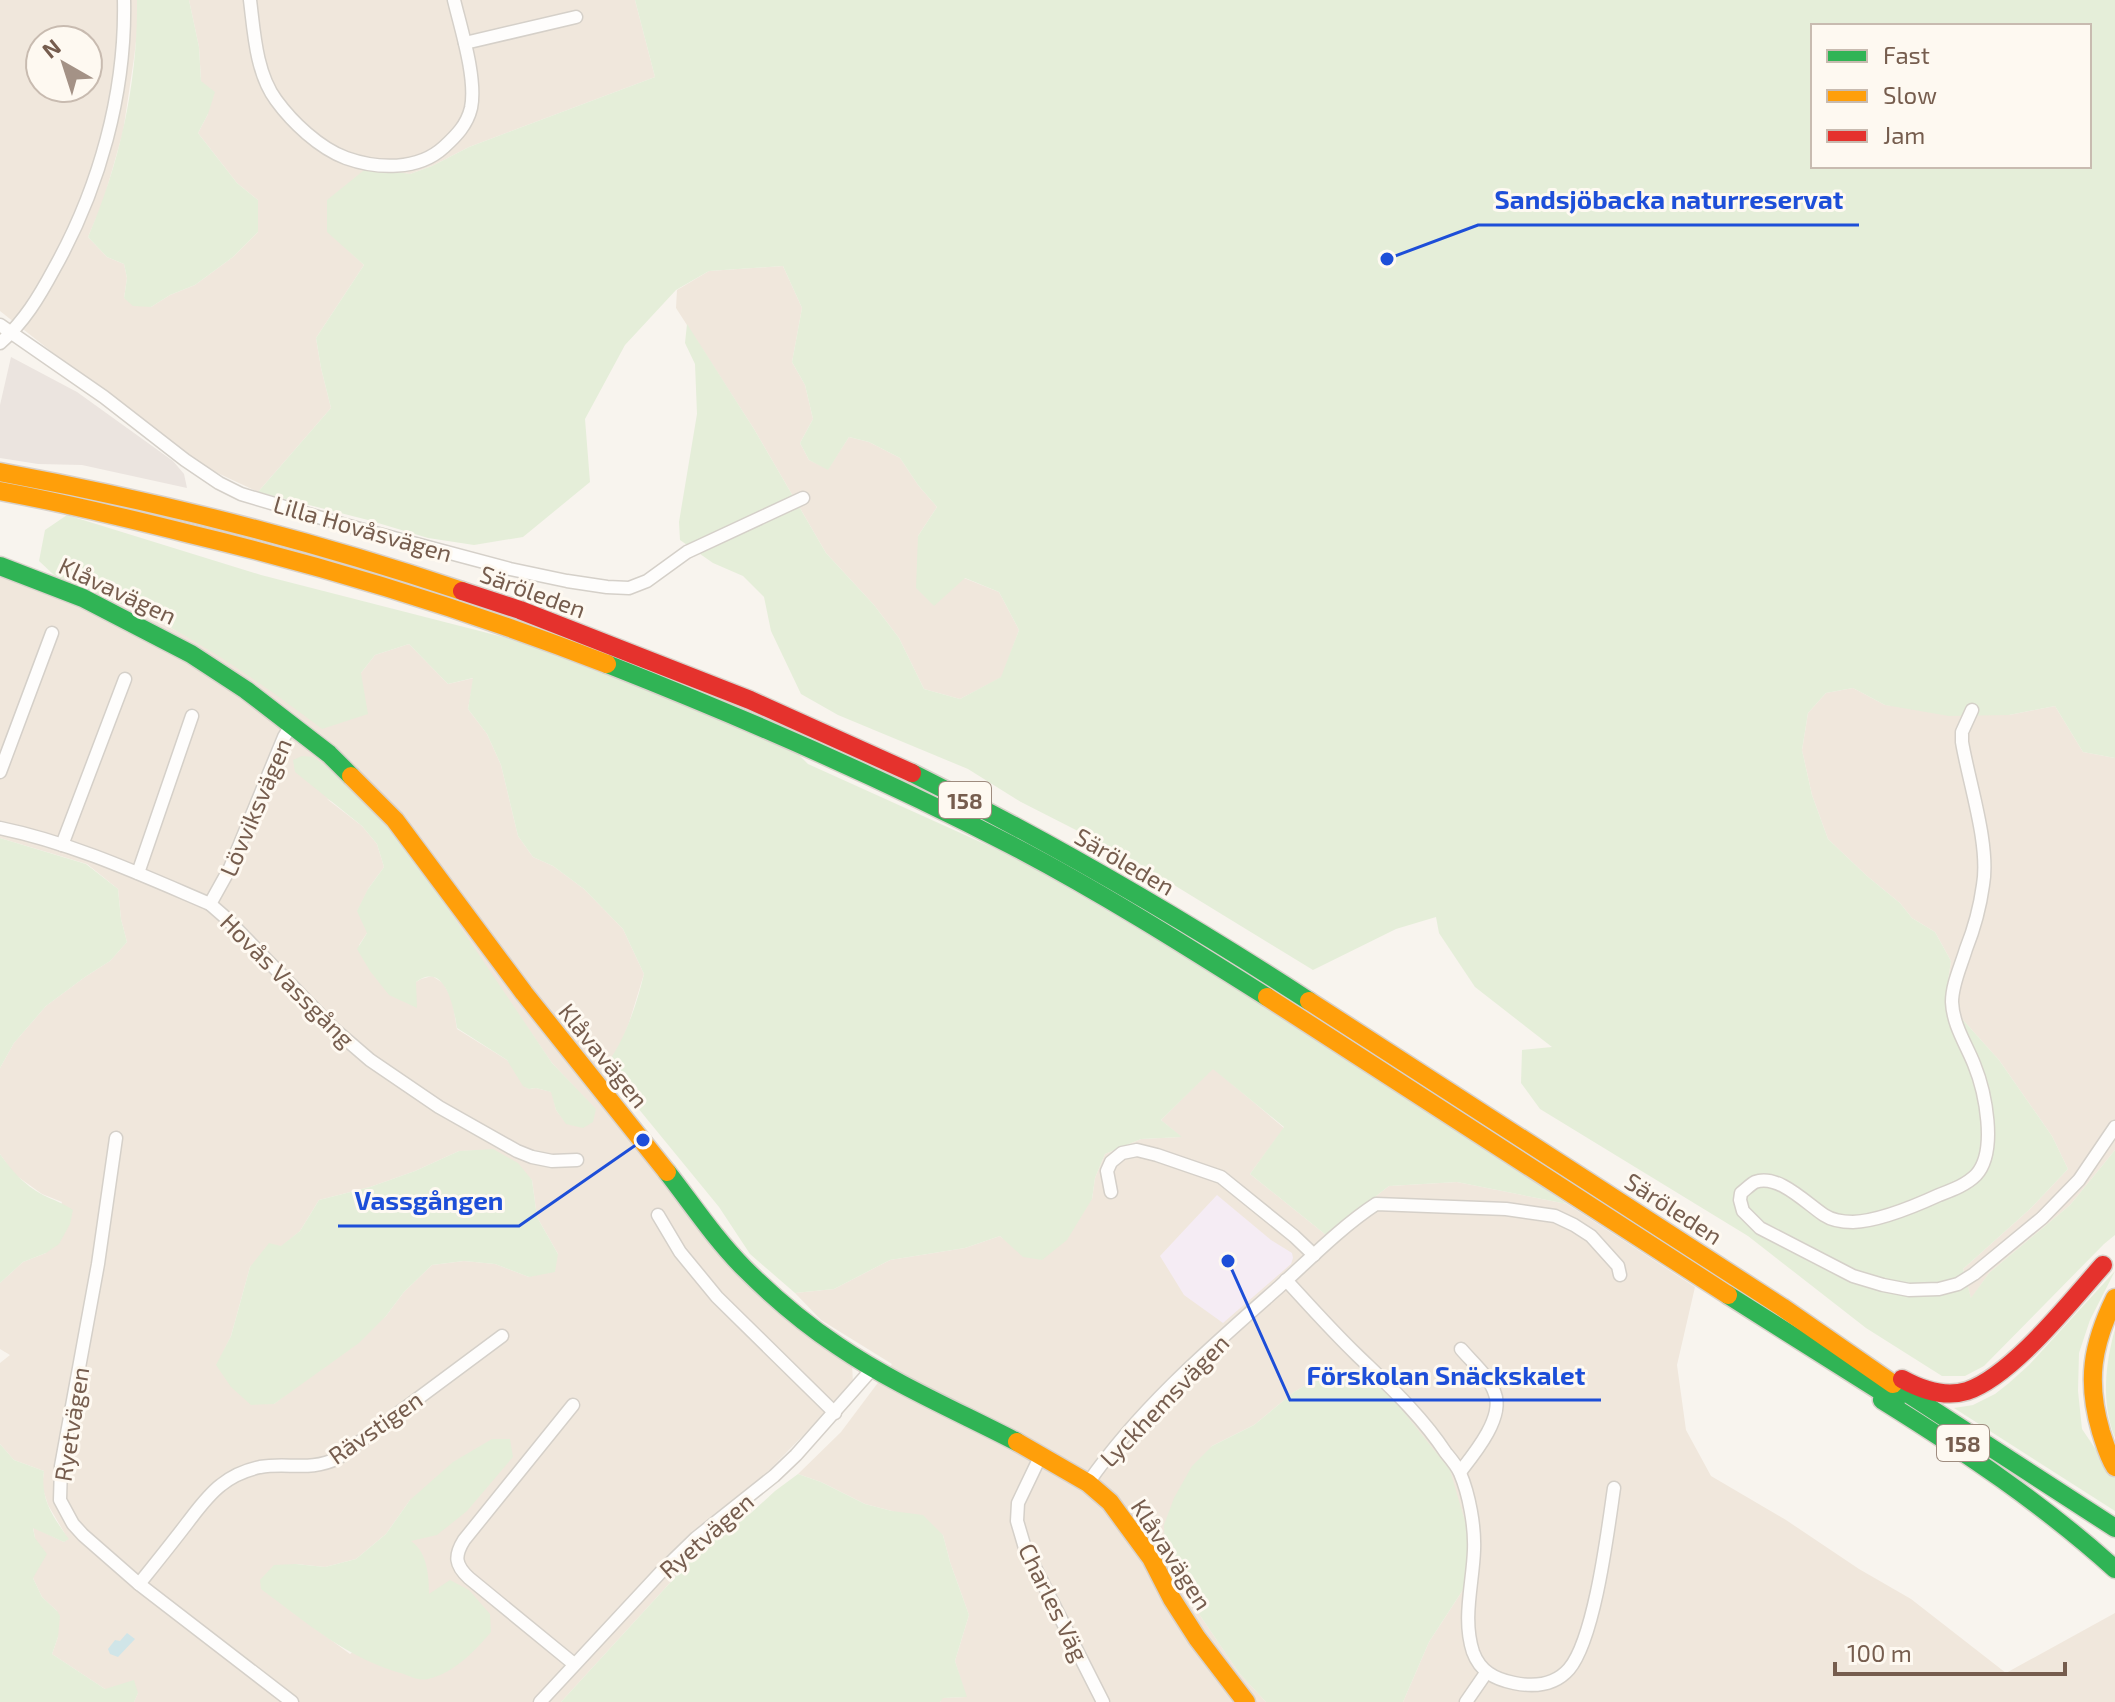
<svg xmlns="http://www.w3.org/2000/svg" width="2115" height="1702" viewBox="0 0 2115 1702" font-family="'Exo 2',sans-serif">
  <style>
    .residential { fill: #f0e7dc; fill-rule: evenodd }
    .industrial { fill: #ebe4df }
    .education { fill: #f5ecf4 }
    .green { fill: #e5eed9; fill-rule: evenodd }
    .water { fill: #d0e5e8 }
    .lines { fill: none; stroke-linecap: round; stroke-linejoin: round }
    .street-casing { stroke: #d5d0c9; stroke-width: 15 }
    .fast-casing { stroke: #d8d1ca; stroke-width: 21 }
    .slow-casing { stroke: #d8d1ca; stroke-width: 21 }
    .jam-casing { stroke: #d8d1ca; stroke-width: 21 }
    .street { stroke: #fefdfc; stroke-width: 12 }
    .fast { stroke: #30b455; stroke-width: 18 }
    .slow { stroke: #ff9f0a; stroke-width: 18 }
    .jam { stroke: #e5322d; stroke-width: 18 }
    .labels { text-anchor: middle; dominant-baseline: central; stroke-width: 6; stroke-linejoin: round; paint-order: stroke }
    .shield { fill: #fef9f1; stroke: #9f8c7f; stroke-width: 2 }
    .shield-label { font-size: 22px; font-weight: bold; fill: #765d4e }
    .street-label { font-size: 24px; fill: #765d4e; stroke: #fef9f1 }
    .leader { fill: none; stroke: #1d4ed8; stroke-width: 3 }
    .callout-dot { fill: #1d4ed8; stroke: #fef9f1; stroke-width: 3 }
    .callout-label { font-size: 26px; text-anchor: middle; font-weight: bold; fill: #1d4ed8; stroke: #fef9f1; stroke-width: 6; stroke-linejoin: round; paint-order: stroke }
  </style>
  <rect width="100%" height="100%" fill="#f8f4ee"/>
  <g class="residential">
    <path d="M0,0H137L138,25L134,58L123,132L103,202L88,237L107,257L124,264L127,278L124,298L151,307L170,295L195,285L233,257L258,232V200L237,183L198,133L208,114L201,81L199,47L189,0H635L655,77L469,147L432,166L410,174L386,171L349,251L364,265L316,338L321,368L331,408L258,492L209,469L142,423L0,311ZM40,40H88V88H40Z"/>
    <polygon points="783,266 802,308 792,362 805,385 813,419 800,443 809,460 828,469 849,437 869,442 900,458 918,485 937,507 918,536 919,560 999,592 1019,630 1002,677 960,699 924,689 899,638 874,605 826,553 754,429 676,308 677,290 709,271"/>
    <path d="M0,559L54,575L169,627L203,645L259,682L361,673L375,655L409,644L448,684L474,678L468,709L487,734L501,765L518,836L533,857L553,866L584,889L623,929L644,974L629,1023L619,1048L607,1064L610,1084L597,1094L671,1191L852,1362L853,1384L758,1482L751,1513L718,1534L690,1561L561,1702H134L138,1693L105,1689L52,1654L58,1637L57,1611L42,1597L33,1578L35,1538L33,1527L64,1542L68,1539L48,1505L42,1486L44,1471L14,1460L0,1444V1363L10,1355L0,1349V1283L23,1262L46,1253L62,1202L42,1194L14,1174L0,1154V1068L14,1043L46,1006L85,977L110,961L127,942L121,919L118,889L87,864L0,838ZM327,799L391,830L552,1063L595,1109L574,1125L566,1123L556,1110L552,1092L536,1088L529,1089L507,1060L457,1029L452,999L443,983L432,976L421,979L416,982V1007L359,945L367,933L368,889L384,867L377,844L362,826ZM493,1150L532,1180L537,1217L558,1254L529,1277L495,1264L464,1261L432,1265L404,1292L386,1316L274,1404L217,1365L231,1336L250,1267L281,1247L300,1231L319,1200L370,1187L415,1171L459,1151ZM410,1500L395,1617L429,1595L350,1654L262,1589L296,1564L325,1567L356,1559L386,1534Z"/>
    <polygon points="1853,688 1885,705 2009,715 2055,706 2083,752 2115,758 2115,1150 2070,1205 1989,1273 1971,1299 1963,1269 2030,1209 2068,1169 2052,1136 1999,1060 1945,1000 1951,961 1935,932 1912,918 1900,903 1867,876 1828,839 1812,795 1802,750 1808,713 1826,693"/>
    <polygon points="1213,1068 1284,1128 1250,1174 1326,1235 1389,1186 1457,1182 1567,1204 1695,1287 1677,1365 1686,1430 1711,1476 1786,1520 1859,1569 1911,1599 2006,1673 2115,1613 2115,1702 1403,1702 1429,1642 1468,1582 1347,1369 1325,1374 1294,1392 1254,1425 1212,1446 1165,1555 1197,1611 1239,1673 1266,1702 940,1702 942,1698 966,1697 955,1661 969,1615 950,1562 943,1535 892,1511 865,1504 821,1482 798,1474 841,1432 892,1364 821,1320 795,1293 834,1289 890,1260 965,1248 1000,1236 1010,1244 1092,1199 1095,1178 1105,1154 1141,1139 1181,1137 1161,1120"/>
  </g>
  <polygon class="industrial" points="11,357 77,392 173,461 184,474 187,488 82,465 38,464 0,458 0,405"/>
  <polygon class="education" points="1217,1195 1271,1240 1292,1253 1293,1258 1291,1264 1223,1323 1184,1295 1160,1256"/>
  <g class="green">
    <path d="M137,0H189L199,47L201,81L215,92L208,114L198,133L237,183L258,200V232L233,257L195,285L170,295L151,307L133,306L124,298L127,278L124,264L107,257L88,237C120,163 138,81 137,0Z"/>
    <path d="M635,0H2115V758L2083,752L2055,706L2009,715L1949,716L1885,705L1853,688L1826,693L1808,713L1802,750L1812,795L1828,839L1867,876L1900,903L1912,918L1935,932L1951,961L1945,1000L1999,1060L2052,1136L2068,1169L2030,1209L1963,1269L1971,1298L1989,1273L2070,1205L2115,1150V1235L2104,1244L1984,1366L1965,1376H1942L1866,1328L1748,1236L1540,1109L1521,1083L1522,1050L1552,1047L1475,987L1439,933L1436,917L1396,929L1313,970L1125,855L1021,802L968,769L838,715L801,694L771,631L764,597L743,576L713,563L680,540L679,522L697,414L695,364L685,343L687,324L754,429L826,553L874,605L899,638L924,689L960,699L1001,677L1019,630L999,592L965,578L934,606L916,588L918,536L937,507L918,485L900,458L869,442L849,437L828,470L809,460L800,443L813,419L805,385L792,362L802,308L783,266L709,271L676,290L625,345L585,419L590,482L523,537L474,545L428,538L368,520L258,492L331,408L321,368L316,338L364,265L327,232V200L368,167L410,174L432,166L469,147L655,77ZM1813,26H2089V166H1813Z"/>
    <path d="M67,515L261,575L527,643L792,748L808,764L1018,859L1319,1034L1567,1204L1457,1182L1389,1186L1326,1235L1250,1174L1284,1127L1213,1069L1161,1120L1182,1137L1141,1139L1105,1154L1095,1178L1092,1199L1067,1240L1042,1260L1023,1257L1000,1236L965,1248L890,1260L834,1289L795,1293L750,1254L719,1207L633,1102L610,1084L607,1064C626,1037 636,1006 644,974L623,929L584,889L553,866L533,857L518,836L501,765L487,734L468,709L473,678L448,684L409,644L375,655L361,673L368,714L322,729C274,693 226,658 173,629C135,608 94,593 54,575L39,561L45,530Z"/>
    <path d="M302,756L314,757L349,786L391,830L424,873L552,1063L596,1109L593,1122L583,1128L566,1124L556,1110L551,1092L536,1088L529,1089L523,1086L507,1060L457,1028C454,1010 446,960 416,982L417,1008L389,995L370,971L357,949L367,933L357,911L368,889L384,867L377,844L362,826L295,772L293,760Z"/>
    <polygon points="0,838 86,864 118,889 121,919 127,942 110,961 85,977 46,1006 14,1043 0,1068"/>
    <polygon points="493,1149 518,1163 532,1180 537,1217 558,1254 555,1272 529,1277 495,1264 464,1261 432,1265 404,1292 386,1316 359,1343 274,1404 251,1405 231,1387 216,1365 231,1336 250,1267 269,1243 281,1246 300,1231 319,1200 370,1187 415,1171 459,1151"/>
    <path d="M0,1154C12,1171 24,1185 43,1195C53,1200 63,1203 73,1210L70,1224L59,1244L46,1253L23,1262L0,1283Z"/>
    <polygon points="2115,1271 2090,1320 2079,1353 2078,1391 2082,1429 2115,1478 2115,1511 1954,1408 1973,1405 1995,1394 2009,1383 2029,1365"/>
    <path d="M2115,1329V1438C2101,1403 2105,1365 2115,1329Z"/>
    <polygon points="1347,1369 1375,1376 1450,1470 1467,1528 1468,1582 1429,1642 1403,1702 1266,1702 1239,1673 1197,1611 1165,1555 1164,1525 1174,1498 1192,1466 1212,1446 1254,1425 1294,1392 1325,1374"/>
    <path d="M492,1439H510L513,1457L467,1511L437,1535L411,1541C427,1552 429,1575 429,1594L450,1580L469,1590L490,1614L491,1632C474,1652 454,1673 428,1679C420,1681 411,1677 404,1674C348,1659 307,1623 261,1589L260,1580L274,1565L296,1564L325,1567L356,1559L386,1534L410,1500L453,1462Z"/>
    <path d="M0,1444L14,1460L44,1471C40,1499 53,1517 69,1539L64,1542L33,1528L35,1538L47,1554L33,1578L42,1597L57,1611L60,1616L58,1637L52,1654L105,1689L134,1680L138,1693L134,1702H0Z"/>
    <polygon points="798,1474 821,1482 865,1504 892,1511 923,1515 943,1535 950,1562 969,1615 955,1661 967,1697 943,1698 940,1702 561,1702 690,1561 718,1534 751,1513 775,1491"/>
  </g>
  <polygon class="water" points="127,1633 135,1639 118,1657 110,1654 108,1649 115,1640 120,1641"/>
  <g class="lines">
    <defs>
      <g id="street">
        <path d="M250,0C254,32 256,73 276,100C292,122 319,148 346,158C377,169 418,171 444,147C456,136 467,125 471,108C477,79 461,29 454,0"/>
        <polyline points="465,43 576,17"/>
        <polyline points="0,325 104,397 185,460 219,483 241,494 345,525 510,569 567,581 607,587 629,588 647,581 687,552 803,498"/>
        <path d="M0,343C24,322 39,297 54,269C99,189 126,93 124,0"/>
        <path d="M1972,710L1962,732V742C1969,783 1990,845 1983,885C1980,907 1974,929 1966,949C1961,966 1952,984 1952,1002C1953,1025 1966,1044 1974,1064C1985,1091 1998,1151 1976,1175C1966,1185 1952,1190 1939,1195C1915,1206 1879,1221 1853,1222C1842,1222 1833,1221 1824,1215C1807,1204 1778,1173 1755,1182C1751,1184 1745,1190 1741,1193L1740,1200L1743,1211L1760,1228L1853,1276L1883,1285L1909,1290L1939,1289L1958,1284L1974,1274L2042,1218L2079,1180L2115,1127"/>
        <polyline points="0,772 52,633"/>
        <path d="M0,828C73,843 142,875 210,904L230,868L284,737L292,724"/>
        <polyline points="62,845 125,679"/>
        <polyline points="138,873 192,716"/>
        <polyline points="210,904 226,918 334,1029 370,1060 439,1107 517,1151 532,1157 552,1161 577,1160"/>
        <polyline points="116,1138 98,1264 61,1466 60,1500 73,1524 83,1535 139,1584 292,1702"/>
        <polyline points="1111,1192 1107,1171 1111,1162 1122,1153 1137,1150 1157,1155 1221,1177 1294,1236 1314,1255"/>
        <polyline points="658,1215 680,1252 717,1297 835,1413"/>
        <path d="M1286,1280C1309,1305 1332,1331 1357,1355C1389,1386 1421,1415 1446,1453C1451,1459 1457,1466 1460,1473C1469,1494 1475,1526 1474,1550C1473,1583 1462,1619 1473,1652C1480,1671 1494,1679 1514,1683C1534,1687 1555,1685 1569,1669C1595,1638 1608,1529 1614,1488"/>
        <path d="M573,1405L464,1540C454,1556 455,1565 469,1578L574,1664"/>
        <polyline points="1041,1455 1018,1503 1017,1521 1025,1548 1103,1702"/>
        <path d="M1460,1472C1474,1454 1504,1418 1495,1394C1490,1377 1472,1362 1461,1349"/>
        <path d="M1088,1483C1140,1408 1211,1347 1279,1287C1310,1259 1341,1227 1376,1204L1506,1209L1555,1216L1574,1225L1591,1236L1618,1266L1620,1275"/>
        <path d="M139,1584C155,1564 172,1543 188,1522C198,1509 208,1495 221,1485C232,1476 246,1470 260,1467C288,1462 310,1472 338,1458L502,1336"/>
        <polyline points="540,1702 660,1573 696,1538 774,1476 796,1455 873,1368"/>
        <polyline points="1466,1702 1486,1673"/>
      </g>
      <g id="fast">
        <polyline points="0,566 83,598 191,654 246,690 329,754 351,776"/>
        <path d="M607,664C744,718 880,777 1011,845C1099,891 1183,944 1267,997"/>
        <path d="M912,773C1049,841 1181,918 1309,1001"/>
        <path d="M667,1172C692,1204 715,1239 744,1268C772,1296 805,1324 838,1346C892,1383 959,1412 1017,1442"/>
        <polyline points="1728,1295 1896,1401"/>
        <polyline points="1893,1384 2115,1528"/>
        <path d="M1882,1400C1964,1451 2043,1504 2115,1569"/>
      </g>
      <g id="slow">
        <path d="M0,472C157,501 311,540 462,591"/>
        <path d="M0,491C64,503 127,518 190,534C332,568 471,611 607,664"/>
        <polyline points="351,776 395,820 524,993 667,1172"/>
        <polyline points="1267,997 1728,1295"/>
        <polyline points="1309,1001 1782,1307 1893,1384"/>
        <path d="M2115,1298C2092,1345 2086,1381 2101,1432C2105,1444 2108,1456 2115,1467"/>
        <polyline points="1017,1442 1088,1483 1110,1502 1151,1558 1172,1599 1197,1638 1246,1702"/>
      </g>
      <g id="jam">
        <polyline points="462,591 520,610 750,700 912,773"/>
        <path d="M1902,1379C1922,1390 1945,1398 1967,1391C2012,1376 2071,1301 2103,1265"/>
      </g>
    </defs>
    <use href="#street" class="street-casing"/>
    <use href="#fast" class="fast-casing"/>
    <use href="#slow" class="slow-casing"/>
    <use href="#jam" class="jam-casing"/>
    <use href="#street" class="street"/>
    <use href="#fast" class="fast"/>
    <use href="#slow" class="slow"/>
    <use href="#jam" class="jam"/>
  </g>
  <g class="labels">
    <g class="shield">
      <rect x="939" y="782" width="52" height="36" rx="6"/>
      <rect x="1937" y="1425" width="52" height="36" rx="6"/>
    </g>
    <g class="shield-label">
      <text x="965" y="800">158</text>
      <text x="1963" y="1443">158</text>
    </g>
    <g class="street-label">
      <text transform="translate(363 528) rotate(16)">Lilla Hovåsvägen</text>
      <text transform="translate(118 590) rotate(25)">Klåvavägen</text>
      <text transform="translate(533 591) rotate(20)">Säröleden</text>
      <text transform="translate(255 807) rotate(-67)">Lövviksvägen</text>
      <text transform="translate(1125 861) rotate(30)">Säröleden</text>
      <text transform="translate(288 980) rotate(45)">Hovås Vassgång</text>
      <text transform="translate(604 1055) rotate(51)">Klåvavägen</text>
      <text transform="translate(1674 1208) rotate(33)">Säröleden</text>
      <text transform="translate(1164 1400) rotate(-46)">Lyckhemsvägen</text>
      <text transform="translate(71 1424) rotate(-81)">Ryetvägen</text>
      <text transform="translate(375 1427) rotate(-35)">Rävstigen</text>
      <text transform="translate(706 1535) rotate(-41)">Ryetvägen</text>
      <text transform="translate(1172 1554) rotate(57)">Klåvavägen</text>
      <text transform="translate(1054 1602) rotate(64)">Charles Väg</text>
    </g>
  </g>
  <path class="leader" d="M1387 259L1478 225H1859M643 1140L519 1226H338M1228 1261L1290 1400H1601"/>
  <g class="callout-dot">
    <circle cx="1387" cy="259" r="8"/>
    <circle cx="643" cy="1140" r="8"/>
    <circle cx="1228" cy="1261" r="8"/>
  </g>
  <g class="callout-label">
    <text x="1669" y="209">Sandsjöbacka naturreservat</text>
    <text x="429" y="1210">Vassgången</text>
    <text x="1446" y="1385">Förskolan Snäckskalet</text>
  </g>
  <rect x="1811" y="24" width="280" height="144" fill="#fef9f1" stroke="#c8bbb0" stroke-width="2"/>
  <rect x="1827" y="50" width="40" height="12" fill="#30b455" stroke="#c8bbb0" stroke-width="2"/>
  <text x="1883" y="64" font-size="24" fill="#765d4e">Fast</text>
  <rect x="1827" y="90" width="40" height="12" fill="#ff9f0a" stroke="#c8bbb0" stroke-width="2"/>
  <text x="1883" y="104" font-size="24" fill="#765d4e">Slow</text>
  <rect x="1827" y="130" width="40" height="12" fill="#e5322d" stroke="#c8bbb0" stroke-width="2"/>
  <text x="1883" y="144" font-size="24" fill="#765d4e">Jam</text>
  <g transform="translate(64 64) rotate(321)"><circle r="38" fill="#fef9f1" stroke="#c8bbb0" stroke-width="2"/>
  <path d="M0-6L14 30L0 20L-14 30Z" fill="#a49286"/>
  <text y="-12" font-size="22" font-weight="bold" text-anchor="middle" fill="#765d4e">N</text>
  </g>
  <path d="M1835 1662v12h230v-12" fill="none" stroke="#765d4e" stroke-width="4"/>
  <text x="1847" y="1662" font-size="24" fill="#765d4e" stroke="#fef9f1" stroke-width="6" paint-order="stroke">100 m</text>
</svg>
